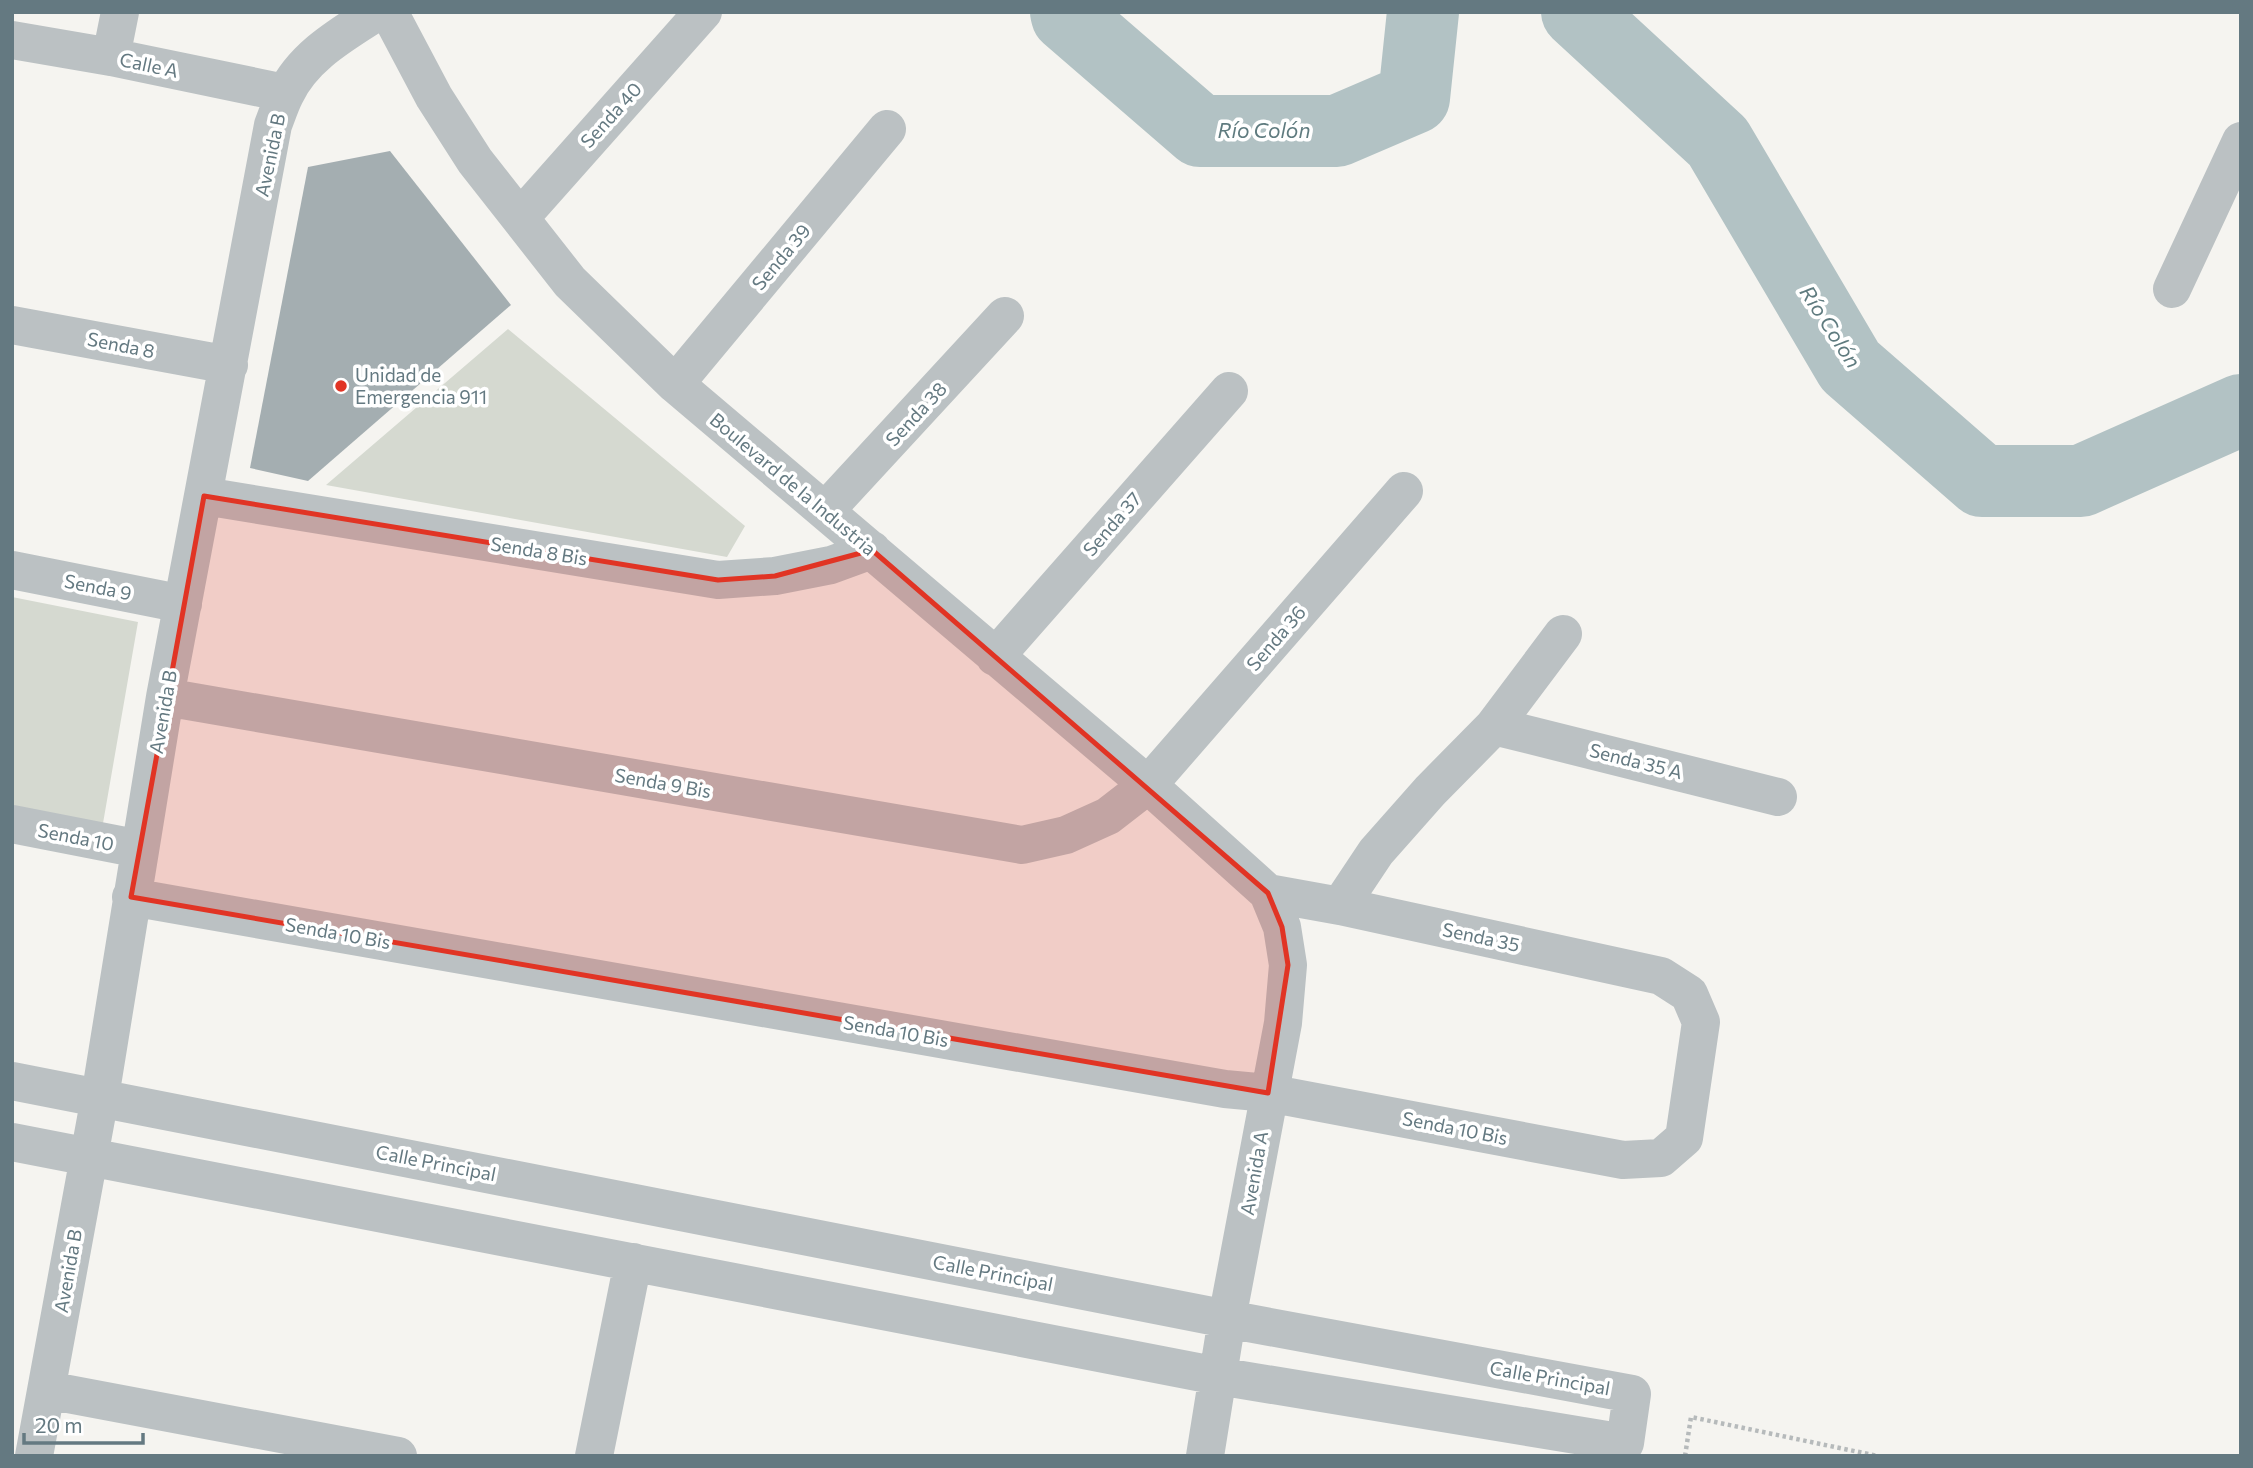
<svg xmlns="http://www.w3.org/2000/svg" width="2253" height="1468" viewBox="0 0 2253 1468" font-family="Commissioner,sans-serif">
	<style>
		.green { fill: #d5d9d0 }
		.lines { fill: none; stroke-linecap: round; stroke-linejoin: round }
		.river { stroke: #b2c2c4; stroke-width: 72 }
		.building { fill: #a4aeb1 }
		.path { stroke: #b6babb; stroke-width: 4.5; stroke-dasharray: 3.5 3.5; stroke-linecap: butt }
		.minor { stroke: #bbc1c3; stroke-width: 38 }
		.marked { fill: #e13424; fill-opacity: 0.2; stroke: #e13424; stroke-width: 5; stroke-linejoin: round }
		.poi-dot { fill: #e13424; stroke: #fff; stroke-width: 2.5 }
		.labels { text-anchor: middle; stroke-width: 7; stroke-linejoin: round; paint-order: stroke }
		.street-label { font-size: 19px; fill: #647981; stroke: #fff }
		.poi-label { font-size: 19px; fill: #647981; stroke: #fff; text-anchor: start }
		.water-label { font-size: 21px; font-style: italic; fill: #5f7b7f; stroke: #fff }
	</style>
	<rect width="100%" height="100%" fill="#f5f4f0"/>
	<path class="green" d="M508,329L745,526L727,557L326,485Z
		M12,597L138,622L102,829L12,810Z"/>
	<g class="lines">
		<path class="river" d="M1066,12L1067,16L1200,131H1337L1414,98L1423,12
			M1577,12L1718,142L1850,366L1982,481H2081L2241,410"/>
	</g>
	<path class="building" d="M390,151L511,305L308,481L250,468L308,167Z"/>
	<g class="lines">
		<path class="path" d="M1685,1456L1691,1417L1878,1456"/>
		<path class="minor" d="M389,12L434,97L475,161L570,282L675,384L1148,785L1268,893L1282,927L1288,965L1283,1023L1227,1319L1205,1456
			M12,40L111,57L285,93
			M111,57L120,12
			M520,218L703,12
			M2172,289L2241,141
			M12,325L229,365
			M675,384L887,129
			M204,496L718,580L775,576L831,565L872,550
			M825,511L1005,316
			M12,570L183,604
			M995,657L1229,391
			M165,697L1022,845L1066,835L1108,816L1148,785L1404,491
			M1494,726L1778,797
			M12,824L140,849
			M131,897L1225,1089L1268,1093L1623,1160L1661,1158L1684,1138L1701,1022L1689,994L1661,976L1340,906L1268,893
			M1340,906L1376,852L1430,791L1494,726L1563,634
			M12,1081L1227,1319L1632,1394L1625,1443L1218,1376L12,1142
			M47,1390L398,1456
			M34,1456L100,1097L165,697L273,125C277,115 280,105 285,95C303,56 343,34 377,12
			M594,1456L633,1262"/>
	</g>
	<path class="marked" d="M204,496L718,580L775,576L872,550L1268,893L1282,927L1288,965L1268,1093L131,897Z"/>
	<circle class="poi-dot" cx="341" cy="386" r="7"/>
	<g class="labels">
		<g class="street-label">
			<text transform="translate(149 65) rotate(12)" y="7">Calle A</text>
			<text transform="translate(611 115) rotate(-48)" y="7">Senda 40</text>
			<text transform="translate(270 155) rotate(-78)" y="7">Avenida B</text>
			<text transform="translate(781 257) rotate(-50)" y="7">Senda 39</text>
			<text transform="translate(121 345) rotate(11)" y="7">Senda 8</text>
			<text transform="translate(916 414) rotate(-47)" y="7">Senda 38</text>
			<text transform="translate(793 484) rotate(40)" y="7">Boulevard de la Industria</text>
			<text transform="translate(1112 524) rotate(-49)" y="7">Senda 37</text>
			<text transform="translate(539 551) rotate(9)" y="7">Senda 8 Bis</text>
			<text transform="translate(98 587) rotate(11)" y="7">Senda 9</text>
			<text transform="translate(1276 638) rotate(-49)" y="7">Senda 36</text>
			<text transform="translate(163 712) rotate(-80)" y="7">Avenida B</text>
			<text transform="translate(1636 761) rotate(14)" y="7">Senda 35 A</text>
			<text transform="translate(663 783) rotate(10)" y="7">Senda 9 Bis</text>
			<text transform="translate(76 837) rotate(11)" y="7">Senda 10</text>
			<text transform="translate(338 933) rotate(10)" y="7">Senda 10 Bis</text>
			<text transform="translate(1481 937) rotate(12)" y="7">Senda 35</text>
			<text transform="translate(896 1031) rotate(10)" y="7">Senda 10 Bis</text>
			<text transform="translate(1455 1128) rotate(11)" y="7">Senda 10 Bis</text>
			<text transform="translate(436 1163) rotate(11)" y="7">Calle Principal</text>
			<text transform="translate(1254 1173) rotate(-80)" y="7">Avenida A</text>
			<text transform="translate(68 1271) rotate(-80)" y="7">Avenida B</text>
			<text transform="translate(993 1273) rotate(11)" y="7">Calle Principal</text>
			<text transform="translate(1550 1378) rotate(10)" y="7">Calle Principal</text>
		</g>
		<g class="poi-label">
			<text x="355" y="382">Unidad de<tspan x="355" dy="22">Emergencia 911</tspan></text>
		</g>
		<g class="water-label">
			<text x="1264" y="138">Río Colón</text>
			<text transform="translate(1830 327) rotate(57)" y="7">Río Colón</text>
		</g>
	</g>
	<rect width="2253" height="1468" fill="none" stroke="#647981" stroke-width="28"/>
	<path d="M24 1433v10h119v-10" fill="none" stroke="#647981" stroke-width="3.5"/>
	<text x="35" y="1433" font-size="21" fill="#647981" stroke="#ffffff" stroke-width="5" paint-order="stroke">20 m</text>
</svg>
